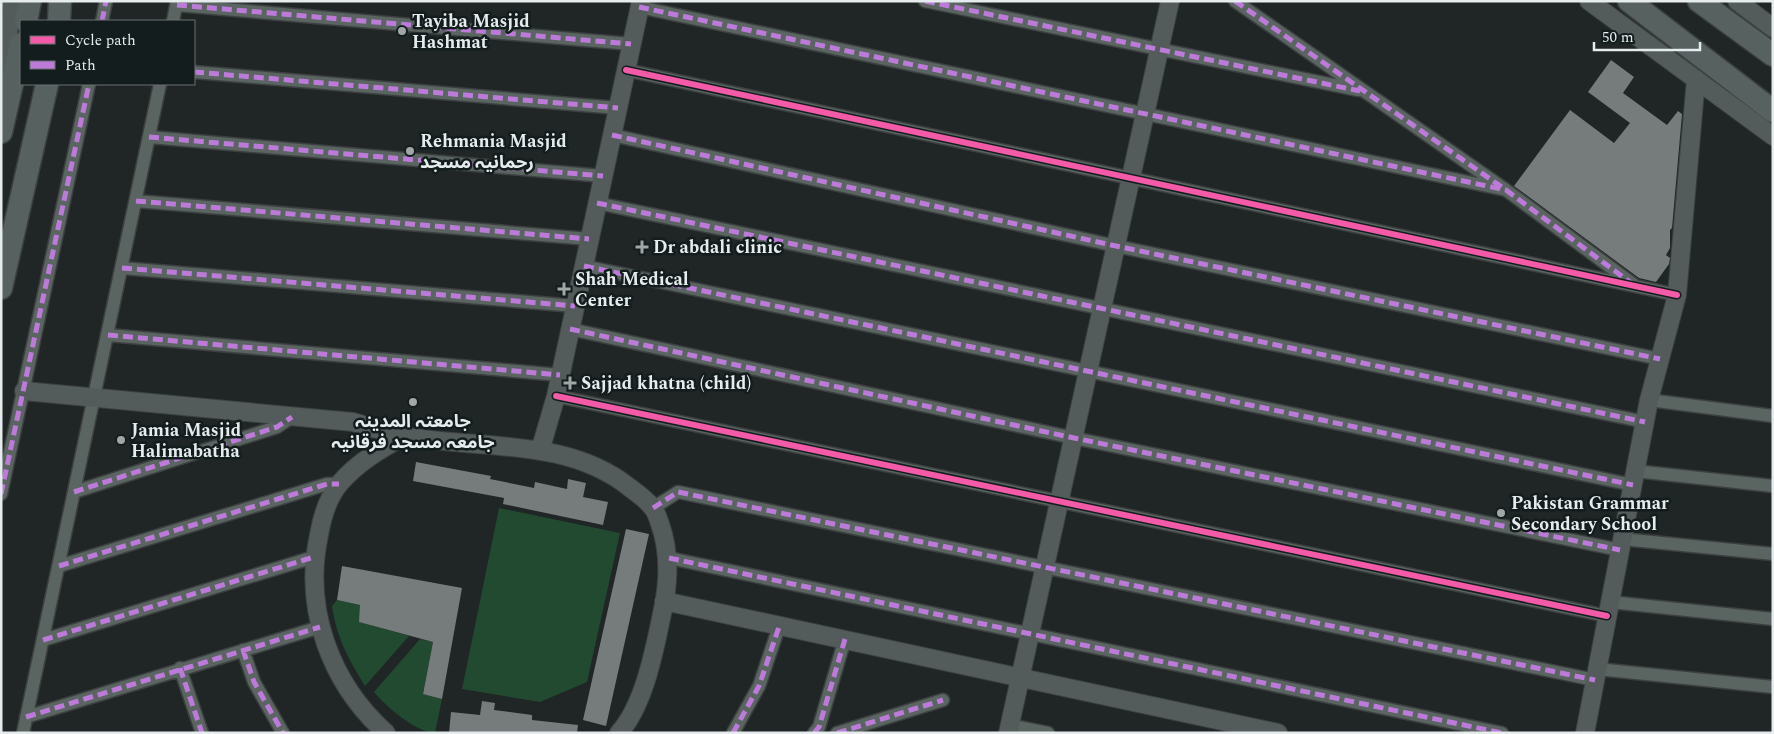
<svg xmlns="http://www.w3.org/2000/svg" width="1774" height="734" viewBox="0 0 1774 734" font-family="Spectral,'Noto Sans Arabic',serif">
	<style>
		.green { fill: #214a30 }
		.building { fill: #767b7c }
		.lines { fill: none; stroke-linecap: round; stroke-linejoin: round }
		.street-casing { stroke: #3d4040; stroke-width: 15 }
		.secondary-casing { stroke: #3d4040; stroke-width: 20 }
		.highway-casing { stroke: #3d4040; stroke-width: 25 }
		.street { stroke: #5a6461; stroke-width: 12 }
		.secondary { stroke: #535c5b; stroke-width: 18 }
		.highway { stroke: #566160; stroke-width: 22 }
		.quiet { stroke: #bd7bd9; stroke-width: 5; stroke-dasharray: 10 5; stroke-linecap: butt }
		.cycleway-casing { stroke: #141d1e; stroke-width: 9 }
		.cycleway { stroke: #f35aa7; stroke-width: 6 }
		.poi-dot { fill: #a1a6a7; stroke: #141d1e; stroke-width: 2 }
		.labels { text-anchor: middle; stroke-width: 5; stroke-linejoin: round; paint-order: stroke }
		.poi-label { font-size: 18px; font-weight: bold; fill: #e6eced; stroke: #141d1e; text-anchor: start }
	</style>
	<rect width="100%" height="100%" fill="#202525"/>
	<path class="green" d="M499,508L620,533L587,682L540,702L462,689Z
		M337,600L360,605V622L409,636L365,686C348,658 337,639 332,606Z
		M420,639L433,642L423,693L442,699L435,733C417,733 385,706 374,692Z"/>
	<path class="building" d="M1611,60L1634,77L1623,93L1667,125L1678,111L1682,114L1672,228L1670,230V248L1666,255L1670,258L1669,264L1656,282L1639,278L1514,186L1570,110L1614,143L1630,123L1588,92Z
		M416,462L491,476L490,479L534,488L535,482L567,489L568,479L586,483L583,497L608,502L603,525L503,504L504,498L413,481Z
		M626,529L649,534L606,726L583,720Z
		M342,566L462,588L442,699L423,694L433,642L359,622L360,605L337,600Z
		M482,701L495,703L494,710L532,715V720L578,725L577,733H449L451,712L480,715Z"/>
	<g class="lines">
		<defs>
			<path id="street" d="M925,1L1358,90
				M1235,1L1506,190L1633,284
				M1,3L2,1
				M177,5L631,44
				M639,7L1506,190
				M102,21L106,1
				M173,21L177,1
				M626,70L1677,295
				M194,72L618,108
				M612,135L1116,246L1660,359
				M149,137L603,176
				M136,201L589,239
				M597,203L1645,422
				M584,266L1633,485
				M122,268L575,306
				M570,329L1074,438L1620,550
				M108,335L560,375
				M556,396L1607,616
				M1649,400L1773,416
				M1635,471L1773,486
				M74,492L277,427L292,417
				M1,494L89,84
				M653,508L678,492L1595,680
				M1622,539L1773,554
				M669,558L1502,733
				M59,566L327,484H339
				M1610,602L1773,619
				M43,640L314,557
				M243,650L254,682L283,733
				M180,668L202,733
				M1597,669L1773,687
				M26,717L320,627
				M1009,725L1048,733
				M23,733L160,84
				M733,733L759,686L780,624
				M814,733L819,727L845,639
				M837,733L943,700"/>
			<path id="secondary" d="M1589,1L1773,136
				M1737,1L1773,28
				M1,78L13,1
				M24,391L353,422C370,427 387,433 404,436C479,450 566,437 629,487C637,493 646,499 652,507C656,511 658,518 660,524C670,552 669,580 663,609C655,647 645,704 619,733
				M540,451L556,396L641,1
				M664,601L1278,733
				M386,733C330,683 303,608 319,535C322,517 328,497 340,483C358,462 381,449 404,436
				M1008,733L1170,1
				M1585,733L1649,400L1677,295L1696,79"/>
			<path id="highway" d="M1629,1L1773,111
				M1699,1L1773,55
				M26,21L30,1
				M59,21L60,1
				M1,132L21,44
				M1,288L47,84"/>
		</defs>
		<use href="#street" class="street-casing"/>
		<use href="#secondary" class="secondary-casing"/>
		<use href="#highway" class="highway-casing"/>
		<use href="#street" class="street"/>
		<use href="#secondary" class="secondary"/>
		<use href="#highway" class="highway"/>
		<path class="quiet" d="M925,1L1360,91
			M1235,1L1506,190L1631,283
			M177,5L631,44
			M639,7L1506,190
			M102,21L106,1
			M194,72L618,108
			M612,135L1116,246L1660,359
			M149,137L603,176
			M136,201L589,239
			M597,203L1645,422
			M584,266L1633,485
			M122,268L575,306
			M570,329L1074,438L1620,550
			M108,335L560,375
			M74,492L277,427L292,417
			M1,494L89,84
			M653,508L678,492L1595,680
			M669,558L1502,733
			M59,566L327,484H339
			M43,640L314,557
			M243,650L254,682L283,733
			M180,668L202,733
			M26,717L320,627
			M733,733L759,686L780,624
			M814,733L819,727L845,639
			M837,733L943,700"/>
		<defs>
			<path id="cycleway" d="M626,70L1677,295
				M556,396L1607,616"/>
		</defs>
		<use href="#cycleway" class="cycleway-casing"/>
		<use href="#cycleway" class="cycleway"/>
	</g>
	<g class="poi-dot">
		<circle cx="402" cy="31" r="5"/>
		<circle cx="410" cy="151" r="5"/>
		<path d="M639.5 239.5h5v5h5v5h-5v5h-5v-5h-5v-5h5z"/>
		<path d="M561.5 281.5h5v5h5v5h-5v5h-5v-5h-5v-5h5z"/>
		<path d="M567.5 375.5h5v5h5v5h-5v5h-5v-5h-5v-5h5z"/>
		<circle cx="413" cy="402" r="5"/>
		<circle cx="121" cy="440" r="5"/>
		<circle cx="1501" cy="513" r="5"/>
	</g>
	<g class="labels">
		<g class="poi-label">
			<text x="412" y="27">Tayiba Masjid<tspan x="412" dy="21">Hashmat</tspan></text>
			<text x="420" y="147">Rehmania Masjid<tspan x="420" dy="21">رحمانیہ مسجد</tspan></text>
			<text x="653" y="253">Dr abdali clinic</text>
			<text x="575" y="285">Shah Medical<tspan x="575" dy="21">Center</tspan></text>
			<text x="581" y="389">Sajjad khatna (child)</text>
			<text x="413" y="427" text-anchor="middle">جامعتہ المدینہ<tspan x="413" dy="21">جامعہ مسجد فرقانیہ</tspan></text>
			<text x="131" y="436">Jamia Masjid<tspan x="131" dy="21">Halimabatha</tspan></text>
			<text x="1511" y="509">Pakistan Grammar<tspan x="1511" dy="21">Secondary School</tspan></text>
		</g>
	</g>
	<rect width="1774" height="734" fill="none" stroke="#e6eced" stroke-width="5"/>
	<rect x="20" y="20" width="175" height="65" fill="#141d1e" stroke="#687071"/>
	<rect x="30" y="36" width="25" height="8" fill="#f35aa7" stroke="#687071"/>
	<text x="65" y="45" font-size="15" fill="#e6eced">Cycle path</text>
	<rect x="30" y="61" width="25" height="8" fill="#bd7bd9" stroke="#687071"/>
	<text x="65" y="70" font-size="15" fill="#e6eced">Path</text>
	<path d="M1594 42v8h106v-8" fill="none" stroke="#e6eced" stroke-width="2.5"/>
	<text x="1602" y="42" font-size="15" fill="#e6eced" stroke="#141d1e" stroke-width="4" paint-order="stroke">50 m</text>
</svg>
